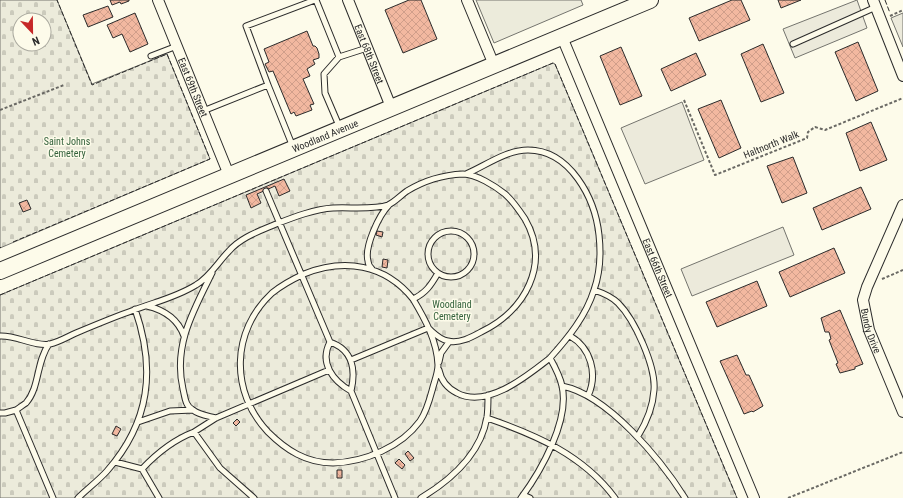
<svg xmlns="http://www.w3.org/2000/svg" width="903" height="498" viewBox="0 0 903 498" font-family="'Roboto Condensed',sans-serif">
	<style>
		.grass { fill: #ecebdb; stroke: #74746e }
		.cemetery { fill: url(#cemetery-stones); stroke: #74746e; fill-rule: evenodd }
		.parking { fill: #eceadb; stroke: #74746e }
		.building { fill: url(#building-cross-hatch); stroke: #2b2b2b }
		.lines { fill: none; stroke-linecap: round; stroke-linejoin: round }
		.lane-casing { stroke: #2b2b2b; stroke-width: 7 }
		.street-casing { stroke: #2b2b2b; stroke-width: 12 }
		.primary-casing { stroke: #2b2b2b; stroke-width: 18 }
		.path { stroke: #6a6964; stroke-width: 2; stroke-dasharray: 3 2; stroke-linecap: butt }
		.lane { stroke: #fdfbea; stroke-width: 5 }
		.street { stroke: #fdfbea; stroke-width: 10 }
		.primary { stroke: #fdfbea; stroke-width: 16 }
		.fence { stroke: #2b2b2b; stroke-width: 1; stroke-dasharray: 5 2; stroke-linecap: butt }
		.labels { text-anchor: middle; stroke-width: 3; stroke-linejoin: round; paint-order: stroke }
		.street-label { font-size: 10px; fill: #2b2b2b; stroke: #fdfbea }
		.park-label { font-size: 10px; fill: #34623c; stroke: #fdfbea }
	</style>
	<defs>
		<pattern id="cemetery-stones" width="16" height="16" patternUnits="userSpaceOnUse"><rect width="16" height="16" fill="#ecebdb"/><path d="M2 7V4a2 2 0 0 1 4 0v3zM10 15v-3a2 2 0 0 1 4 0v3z" fill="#cbcabc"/></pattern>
		<pattern id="building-cross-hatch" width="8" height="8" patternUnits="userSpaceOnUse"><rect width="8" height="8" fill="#f2b8a0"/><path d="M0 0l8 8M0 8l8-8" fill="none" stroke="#d09e8a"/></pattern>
	</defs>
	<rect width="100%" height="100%" fill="#fdfbea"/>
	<path class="grass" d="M476,0H581L583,5L494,43Z"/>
	<path class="cemetery" d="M0,0H57L92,84L167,54L210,159L0,248ZM20,20H44V44H20Z
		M553,63L555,64L737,498H0V295Z"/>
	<path class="parking" d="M857,0L867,28L795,58L783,29Z
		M903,13V47L891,18Z
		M682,102L704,160L645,184L621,128Z
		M783,227L794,255L692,296L681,269Z"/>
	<path class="building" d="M110,0H129V1L121,4L120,2L112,5Z
		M409,0H421L437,39L403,53L385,10Z
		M732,0H741L750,20L699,41L689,18Z
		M778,0H801L781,8Z
		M108,6L113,17L88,27L83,15Z
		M135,13L148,44L130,52L122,34L113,38L107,25Z
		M307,31L313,46H315L317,48L319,54V58L313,60L315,64L307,69L310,76L303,79L314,104L310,105L312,110L296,116L294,112L291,114L273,71L269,72L265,64L269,62L264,49Z
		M858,42L878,91L856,101L835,52Z
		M763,44L784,93L761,102L741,54Z
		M621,47L642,96L620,105L600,56Z
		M696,53L706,75L671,91L661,69Z
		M721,100L741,148L719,158L698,109Z
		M871,122L887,160L860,171L846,133Z
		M793,157L807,193L782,203L767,166Z
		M284,179L290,191L279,196L275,186L257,194L261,203L251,208L246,195Z
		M861,187L871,209L822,230L813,208Z
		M27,200L31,209L23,212L19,203Z
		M377,231L383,232L382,237L376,235Z
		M834,248L845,273L790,297L779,272Z
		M383,259L388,260L387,268L382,267Z
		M757,281L767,306L717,327L706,302Z
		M840,310L863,364L855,367V369L840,373L836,364L838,363L829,340L831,339L829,332H825L821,318Z
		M737,355L746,375H749L763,406L753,412L752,411L744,414L720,361Z
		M237,419L240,422L236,426L233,423Z
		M116,426L121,429L117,436L112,434Z
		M408,451L414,458L410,461L405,454Z
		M399,459L405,465L402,469L395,463Z
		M337,470H342V478H337Z"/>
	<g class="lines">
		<defs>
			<path id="lane" d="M316,0L339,57L367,48
				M793,44L876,7
				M151,56L177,46
				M339,57L324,74L325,93L340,128
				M268,85L293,147
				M203,111L268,85L246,26L315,0
				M466,174C485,166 506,150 528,150C570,150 595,198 599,235C601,253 600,273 594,290C586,316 568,338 550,358
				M266,191L330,342C353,350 356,370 351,391L395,498
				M428 254a23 23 0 1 1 46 0a23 23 0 1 1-46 0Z
				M372,269C370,267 368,264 368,261C364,247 379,215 389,205
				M212,273C193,311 173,346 183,389C185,397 185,406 193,410C199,415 209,416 216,418
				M594,290C603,293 611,296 618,303C635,320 656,367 654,390C653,406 646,423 638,436
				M413,299C385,264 344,258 304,274C293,279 282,285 272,293C231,331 230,392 268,432C286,450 306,463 333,463C365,462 401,447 420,421C427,411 430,398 433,387C435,380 438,372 438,365C437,341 425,319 413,299C426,293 431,285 438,273
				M147,306C164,310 178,319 184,336
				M0,336C16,335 35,347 50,344C59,342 67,337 76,333C95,325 114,317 134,310C155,302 177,297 196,285C210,277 218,262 229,251C241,237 260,231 276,224C294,217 315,209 333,208C349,207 374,210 388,205C395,202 401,195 407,191C425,180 442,175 463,174C476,174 495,186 505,194C513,201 519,210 525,219C551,264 525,311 481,332C472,337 459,344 448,341C440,340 434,333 428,328L351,360
				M570,336C591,348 598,374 588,396
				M330,342C319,363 333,381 351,391
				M439,362L441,353L449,342
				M439,370C441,380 447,388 457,393C487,409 527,376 550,358C555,367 560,376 562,386C570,420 541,471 521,498
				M562,386C608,395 661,460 685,498
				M16,410C19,408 23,405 26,403C40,387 36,362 49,344
				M0,413H5L16,410L53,498
				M487,418C536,435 583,455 615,498
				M138,422L170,411L193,410
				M115,462L142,469
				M523,495L530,498
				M78,498C87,489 98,481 107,471C150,422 156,369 135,309
				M159,498L142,469C157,453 173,440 194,432
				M254,498L220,468L194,432L216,418L329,370
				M421,498C451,480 481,453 487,417C488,410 488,402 488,395"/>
			<g id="street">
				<path id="s1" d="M158,0L229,175"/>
				<path id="s2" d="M348,0L391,107"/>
				<path d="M467,0L494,65"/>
				<path d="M873,0L903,76"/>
				<path id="s3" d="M562,37L754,498"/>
				<path id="s4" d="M903,205L867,287L863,300L869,330L903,412"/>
			</g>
			<g id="primary">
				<path id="s5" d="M0,271L650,0"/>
			</g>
		</defs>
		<use href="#lane" class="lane-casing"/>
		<use href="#street" class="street-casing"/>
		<use href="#primary" class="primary-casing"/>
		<path class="path" d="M890,16L903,10
			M684,100L715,175L807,138L808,132L815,127L825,130L903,98
			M0,110L64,85
			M882,279L903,270
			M788,498L903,452"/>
		<use href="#lane" class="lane"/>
		<use href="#street" class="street"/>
		<use href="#primary" class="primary"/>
		<path class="fence" d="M885,0L890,13
			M13,242L210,159L167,54L92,85L57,0
			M0,248L1,247
			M0,295L553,63L555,64L737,498"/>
	</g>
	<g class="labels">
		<g class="street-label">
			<text dy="4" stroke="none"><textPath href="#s2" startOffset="58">East 68th Street</textPath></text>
			<text dy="4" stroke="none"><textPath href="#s1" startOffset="94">East 69th Street</textPath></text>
			<text dy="4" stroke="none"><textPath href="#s5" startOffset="352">Woodland Avenue</textPath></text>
			<text transform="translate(771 144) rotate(-22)" y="4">Haltnorth Walk</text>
			<text dy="4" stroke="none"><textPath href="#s3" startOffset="250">East 66th Street</textPath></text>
			<text dy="4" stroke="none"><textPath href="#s4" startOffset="135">Bundy Drive</textPath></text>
		</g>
		<g class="park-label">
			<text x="67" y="145">Saint Johns<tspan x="67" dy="12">Cemetery</tspan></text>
			<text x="452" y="308">Woodland<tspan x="452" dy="12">Cemetery</tspan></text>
		</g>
	</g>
	<g transform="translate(32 32) rotate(158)"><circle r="19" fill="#fdfbea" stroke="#a9a89e"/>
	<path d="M0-3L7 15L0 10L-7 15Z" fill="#c62828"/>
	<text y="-6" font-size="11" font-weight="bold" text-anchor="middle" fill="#2b2b2b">N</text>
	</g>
</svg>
